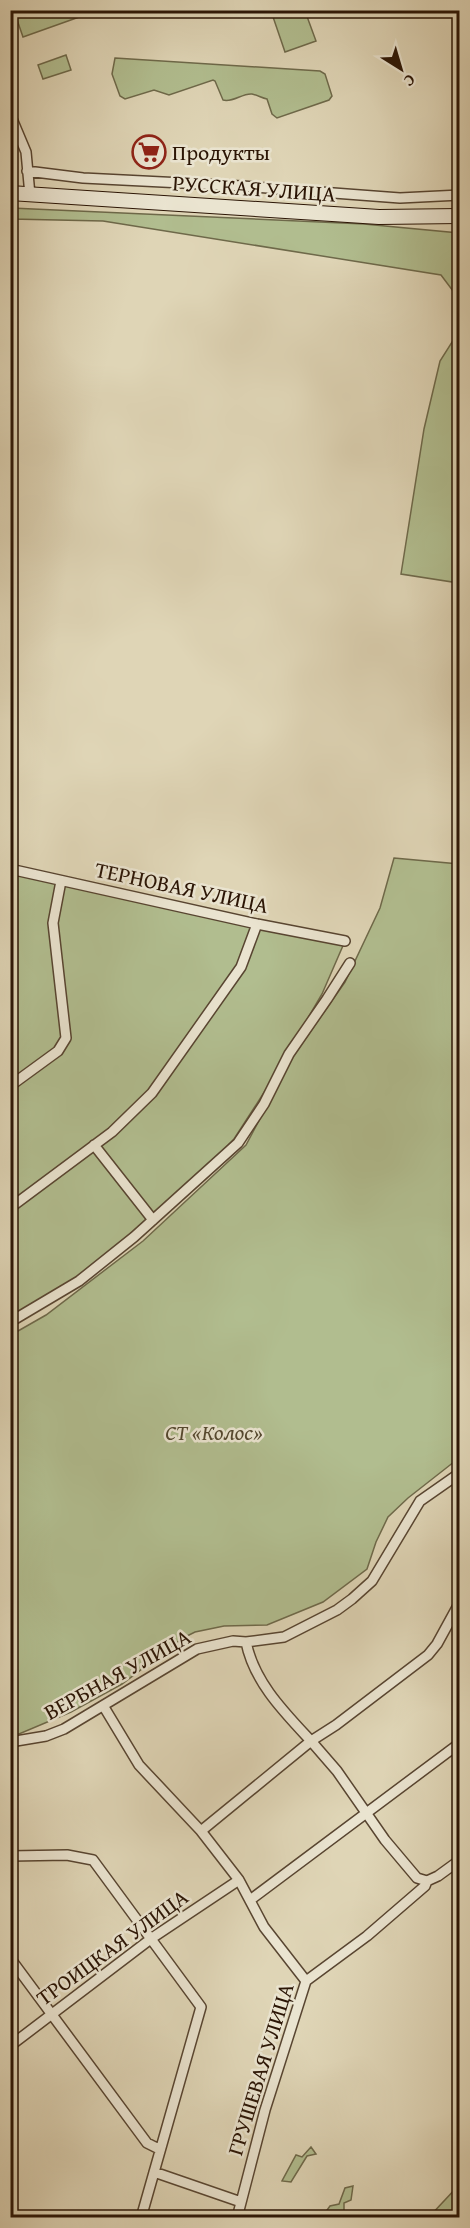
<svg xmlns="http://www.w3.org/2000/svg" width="470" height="2228" viewBox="0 0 470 2228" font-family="'Gentium Book Plus',serif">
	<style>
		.green { fill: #b1bd8f; stroke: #6e694a; stroke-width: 1.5 }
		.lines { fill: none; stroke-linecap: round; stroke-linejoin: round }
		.street-casing { stroke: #584531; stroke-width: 12 }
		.secondary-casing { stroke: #2b1505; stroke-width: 16 }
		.street { stroke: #eae4d0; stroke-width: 9 }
		.secondary { stroke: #eae4d0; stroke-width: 14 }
		.labels { text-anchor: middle; stroke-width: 5; stroke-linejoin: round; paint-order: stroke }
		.poi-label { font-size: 22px; fill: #2b1505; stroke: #eae4d0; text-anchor: start }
		.street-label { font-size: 22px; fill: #2b1505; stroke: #eae4d0 }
		.park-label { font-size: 22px; font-style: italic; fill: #53472e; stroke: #eae4d0 }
	</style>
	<rect width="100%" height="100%" fill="#dfd5b6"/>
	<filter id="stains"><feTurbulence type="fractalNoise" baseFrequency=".00333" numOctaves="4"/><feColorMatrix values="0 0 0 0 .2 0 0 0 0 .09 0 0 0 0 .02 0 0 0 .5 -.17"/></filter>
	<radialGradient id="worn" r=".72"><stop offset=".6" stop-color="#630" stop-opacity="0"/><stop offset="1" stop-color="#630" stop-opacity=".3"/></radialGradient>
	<path class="green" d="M14,11H80L82,16L23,37Z
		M271,11H305L316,41L285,52Z
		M66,55L71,70L43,79L38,65Z
		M115,58L320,71L325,74L332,96L329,100L277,118L272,114L267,99C262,98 257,95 252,94C242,93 233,103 223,100L215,81L213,80L169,95L154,90L125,99L120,96L112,74Z
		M11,208L364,224L459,233V299L441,275L103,221L11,219Z
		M459,331V583L401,574L424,429L440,361Z
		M394,858L459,864V1458L408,1498L388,1517L376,1542L367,1569L323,1602L267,1625L224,1626L195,1632L183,1638L122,1684L71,1712L19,1734L11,1733V1335L46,1315L143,1241L246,1145L294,1055L345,982L380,908Z
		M11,869L345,941L322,994L265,1091L234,1139L196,1179L153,1217L53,1296L11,1318Z
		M311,2147L316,2154L307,2156L291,2182L282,2181L296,2155L302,2157Z
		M459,2185V2217H429Z
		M353,2186L351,2200L344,2203V2217H322L330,2206L339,2204L345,2188Z"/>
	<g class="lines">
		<defs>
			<path id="street" d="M10,114L26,152L30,195
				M27,171L83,178L242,186L400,198L460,195
				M10,869L257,924L345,941
				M10,1086L58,1051L66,1038L53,923L61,881
				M94,1145L153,1220
				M10,1208L112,1132L152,1093L241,967L257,924
				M10,1322L79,1281L134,1237L238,1143L264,1104L289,1054L327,999L350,963
				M104,1707L139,1765L201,1831L239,1880L264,1927L306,1981
				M10,1742L46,1736L64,1729L197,1649L233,1641L246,1642L284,1637L337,1610L352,1599L372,1581L420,1501L460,1473
				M201,1831L311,1741C284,1712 254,1682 246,1642
				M10,1856L67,1855L93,1860L201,2007L141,2218
				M427,1881L417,1878L385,1840L337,1771L311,1741L336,1725L428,1655L437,1644L460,1602
				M250,1900L460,1743
				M10,1958L147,2143L159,2149
				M10,2046L152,1938L239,1880
				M154,2172L241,2202
				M237,2218L265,2110L306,1981L367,1936L425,1886L427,1881L438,1876L460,1860"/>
			<path id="secondary" d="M10,193L379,217L460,216"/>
		</defs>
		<use href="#street" class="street-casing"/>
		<use href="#secondary" class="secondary-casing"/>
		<use href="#street" class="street"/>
		<use href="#secondary" class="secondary"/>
	</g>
	<defs>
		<symbol id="supermarket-ring" viewBox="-11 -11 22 22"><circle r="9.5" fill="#eae4d0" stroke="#8f2418" stroke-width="1.5"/><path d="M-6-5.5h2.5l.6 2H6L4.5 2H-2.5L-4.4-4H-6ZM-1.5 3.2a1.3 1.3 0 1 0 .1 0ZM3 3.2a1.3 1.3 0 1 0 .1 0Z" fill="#8f2418"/></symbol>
	</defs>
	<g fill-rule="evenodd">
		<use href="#supermarket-ring" x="130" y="133" width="38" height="38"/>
	</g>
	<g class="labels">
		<g class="poi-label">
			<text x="172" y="160">Продукты</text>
		</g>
		<g class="street-label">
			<text transform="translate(254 188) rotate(4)" y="8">РУССКАЯ УЛИЦА</text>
			<text transform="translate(182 887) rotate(12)" y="8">ТЕРНОВАЯ УЛИЦА</text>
			<text transform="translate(117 1674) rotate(-29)" y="8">ВЕРБНАЯ УЛИЦА</text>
			<text transform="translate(112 1947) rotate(-36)" y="8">ТРОИЦКАЯ УЛИЦА</text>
			<text transform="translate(260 2069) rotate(-73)" y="8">ГРУШЕВАЯ УЛИЦА</text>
		</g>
		<g class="park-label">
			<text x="214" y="1440">СТ «Колос»</text>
		</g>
	</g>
	<rect width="470" height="2228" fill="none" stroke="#dfd5b6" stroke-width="36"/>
	<rect x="12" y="12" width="446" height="2204" fill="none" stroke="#2b1505" stroke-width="3"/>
	<rect x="18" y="18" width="434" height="2192" fill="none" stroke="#2b1505" stroke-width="1.5"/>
	<g transform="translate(401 69) rotate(143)" stroke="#eae4d0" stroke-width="4.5" paint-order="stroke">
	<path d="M0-4.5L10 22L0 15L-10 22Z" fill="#2b1505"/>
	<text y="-9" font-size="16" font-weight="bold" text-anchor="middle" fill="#2b1505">С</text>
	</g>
	<rect width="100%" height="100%" filter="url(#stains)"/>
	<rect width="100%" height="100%" fill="url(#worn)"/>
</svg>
